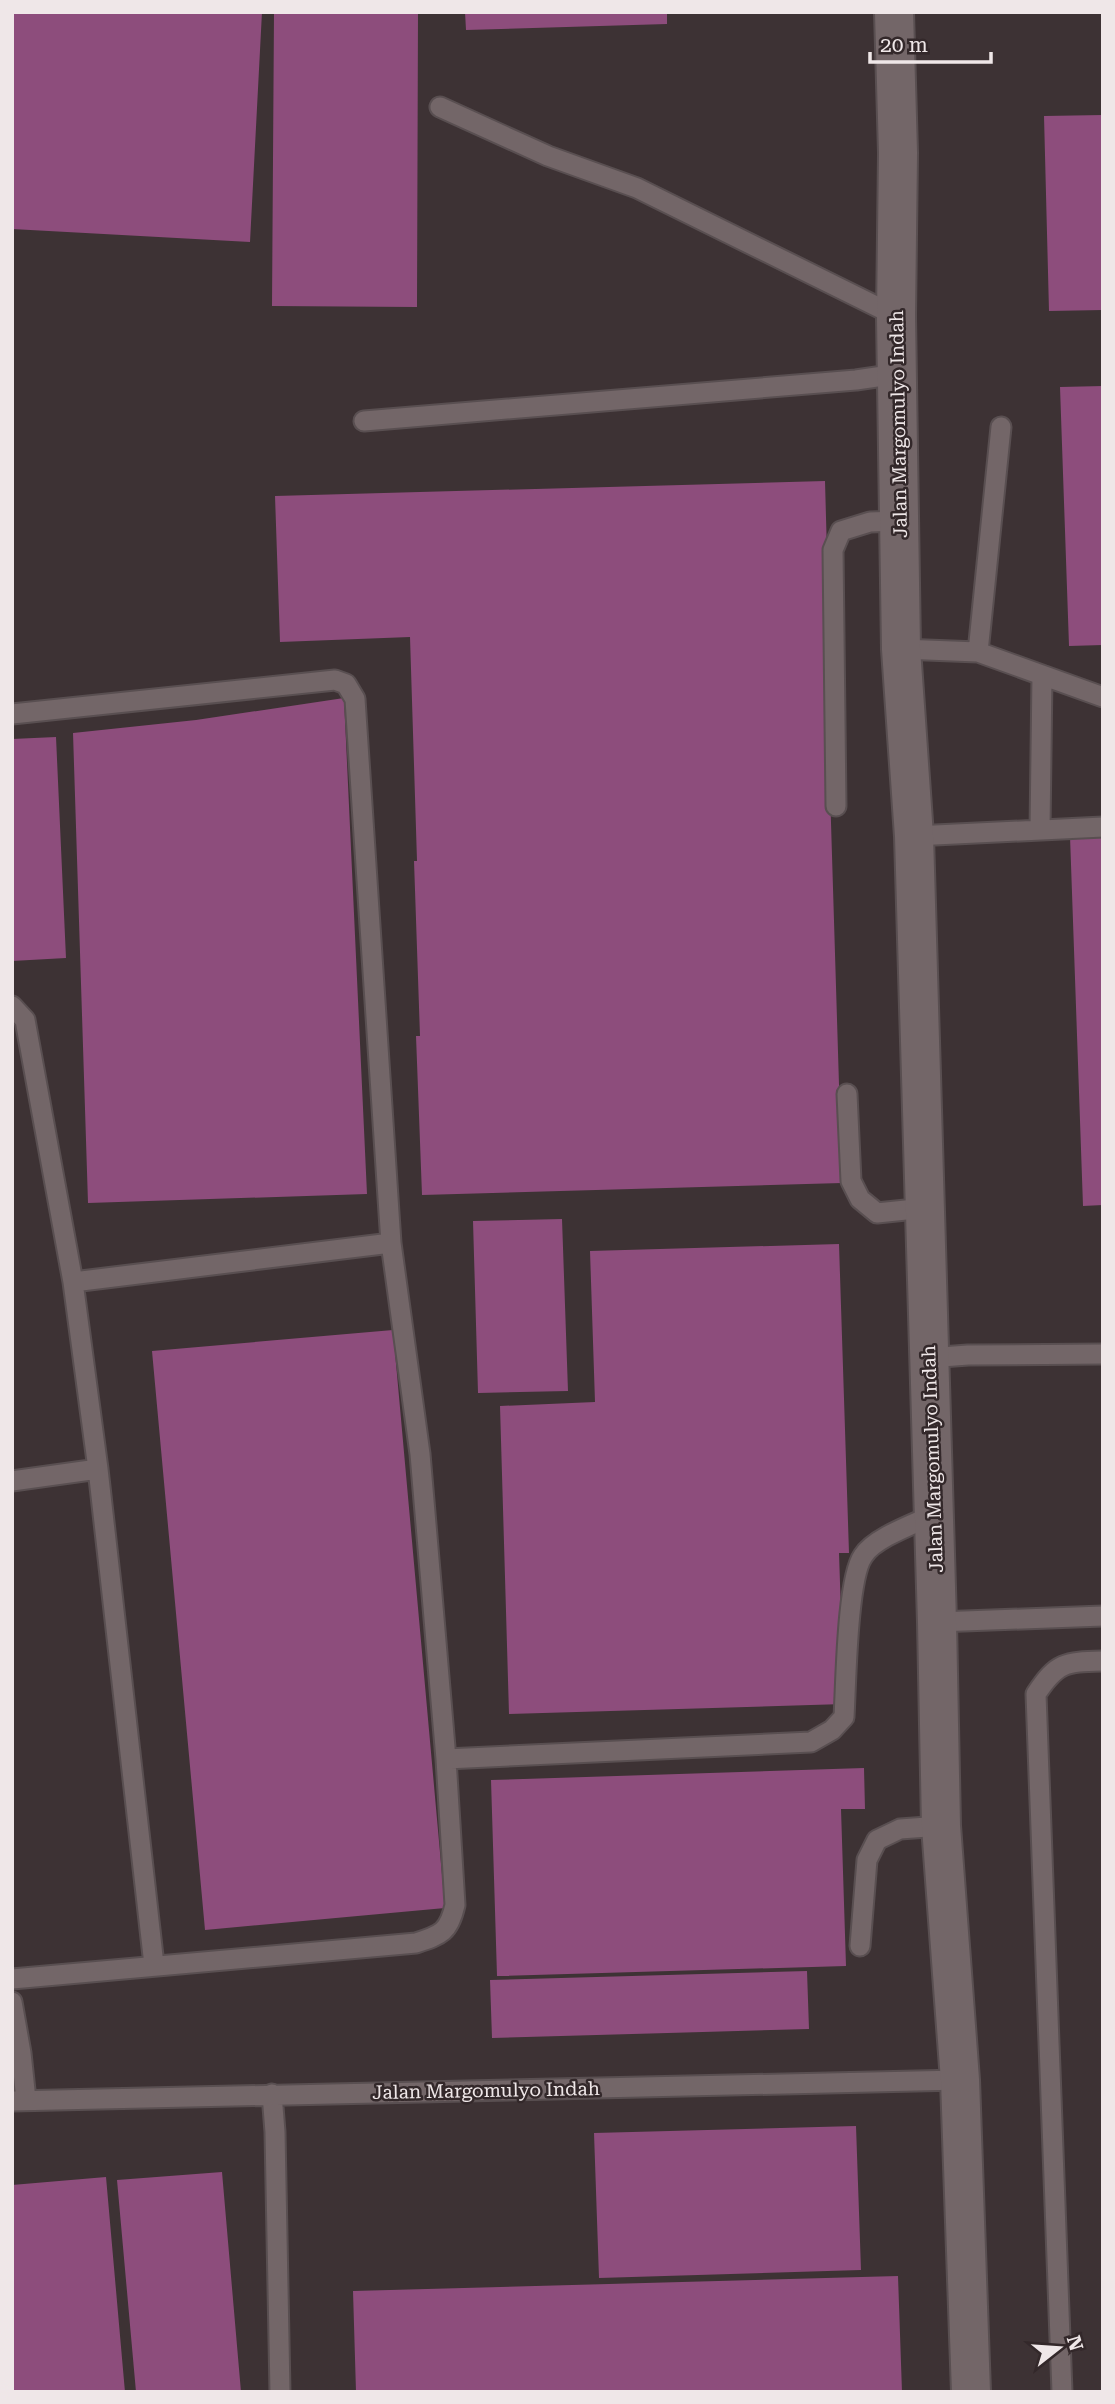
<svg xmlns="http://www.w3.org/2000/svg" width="1115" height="2404" viewBox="0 0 1115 2404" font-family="'Roboto Serif',serif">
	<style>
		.building { fill: #8d4d7c }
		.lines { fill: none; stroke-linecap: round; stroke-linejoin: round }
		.service-casing { stroke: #594f51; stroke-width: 23 }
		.minor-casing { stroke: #594f51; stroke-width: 42 }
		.service { stroke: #736668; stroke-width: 19 }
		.minor { stroke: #736668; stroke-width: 38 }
		.labels { text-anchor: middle; stroke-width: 5; stroke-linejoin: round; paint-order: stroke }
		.street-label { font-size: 19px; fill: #efe7e8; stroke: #33282a }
	</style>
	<rect width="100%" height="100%" fill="#3d3234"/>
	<path class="building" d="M12,12H262L250,242L12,229Z
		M274,12H418L417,307L272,306Z
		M465,12H667V24L466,30Z
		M1103,115V310L1049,311L1044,116Z
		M1103,386V645L1069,646L1060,387Z
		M825,481L829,626H825L842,1183L422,1195L416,1036H420L414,861H417L410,637L280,642L275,496Z
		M344,698L367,1194L88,1203L73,733L196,720Z
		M56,737L66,958L12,961V739Z
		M1103,835V1205L1083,1206L1070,836Z
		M562,1219L568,1391L478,1393L473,1221Z
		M839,1244L849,1553H839L844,1704L509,1714L500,1406L595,1402L590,1251Z
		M393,1330L445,1908L205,1930L152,1351Z
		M864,1768L865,1809H841L846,1966L497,1976L491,1780Z
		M807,1971L809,2029L492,2038L490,1980Z
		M856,2126L861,2270L599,2278L594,2133Z
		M222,2172L241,2392H136L117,2180Z
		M106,2177L125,2392H12V2185Z
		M898,2276L902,2392H356L353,2291Z"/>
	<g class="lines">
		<defs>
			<path id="service" d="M440,107L548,156L637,188L896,316
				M364,421L856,380L897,374
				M901,649L978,652L1103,697
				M978,652L1001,427
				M12,714L335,680L346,684L355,699L391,1243L420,1454L446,1759L455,1905C449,1932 441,1935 416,1943L12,1979
				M836,806L833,550L841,531L870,522L899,521
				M1040,830L1042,675
				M914,836L1103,827
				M12,1006L25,1020L73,1282
				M847,1094L851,1181L860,1199L877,1213L925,1208
				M928,1358L968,1355L1103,1354
				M98,1469L73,1282L391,1243
				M12,1481L98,1469L154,1965
				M937,1622L1103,1616
				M446,1759L811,1742L832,1730L844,1717C846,1684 847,1579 863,1556C874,1538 914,1524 933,1515
				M860,1946L867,1860L877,1840L900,1829L941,1826
				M12,2002L21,2053L26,2100
				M272,2094L275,2132L280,2392
				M12,2101L960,2080
				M1062,2392L1036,1694C1057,1662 1065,1662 1103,1661"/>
			<path id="minor" d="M894,12L898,153L896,316L901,649L914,836L937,1622L941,1826L960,2080L971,2392"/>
		</defs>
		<use href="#service" class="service-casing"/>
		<use href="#minor" class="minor-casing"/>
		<use href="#service" class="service"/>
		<use href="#minor" class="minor"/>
	</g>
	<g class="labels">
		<g class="street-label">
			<text transform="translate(898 424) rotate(-91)" y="7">Jalan Margomulyo Indah</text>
			<text transform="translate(932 1459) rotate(-92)" y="7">Jalan Margomulyo Indah</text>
			<text transform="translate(486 2090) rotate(-1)" y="7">Jalan Margomulyo Indah</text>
		</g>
	</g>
	<rect width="1115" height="2404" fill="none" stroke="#efe7e8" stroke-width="28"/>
	<g transform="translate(1059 2348) rotate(73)" stroke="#33282a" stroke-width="5" paint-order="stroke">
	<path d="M0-5L12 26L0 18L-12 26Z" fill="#efe7e8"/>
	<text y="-10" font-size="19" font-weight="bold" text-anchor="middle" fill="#efe7e8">N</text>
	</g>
	<path d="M870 52v10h121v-10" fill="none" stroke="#efe7e8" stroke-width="3.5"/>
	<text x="880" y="52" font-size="21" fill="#efe7e8" stroke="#33282a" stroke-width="5" paint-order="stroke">20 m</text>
</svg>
